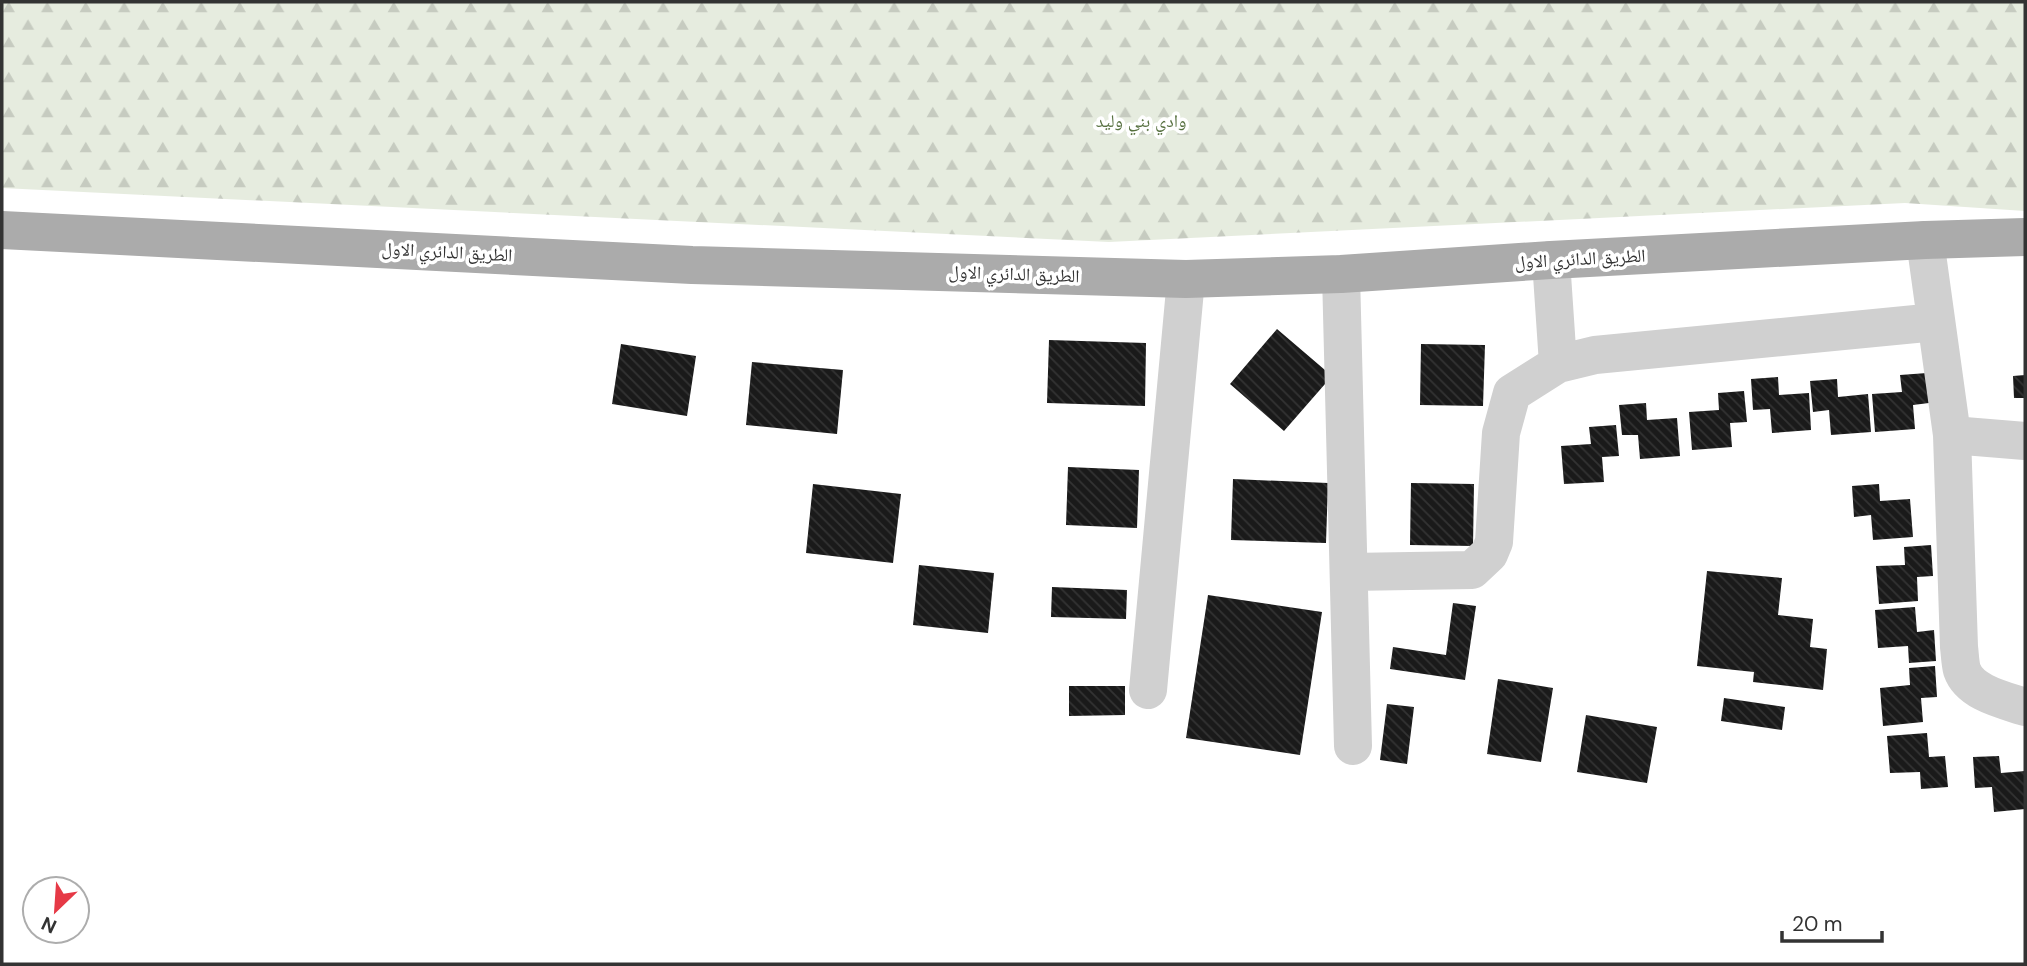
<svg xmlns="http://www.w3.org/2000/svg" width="2027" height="966" viewBox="0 0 2027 966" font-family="'DM Sans','Noto Naskh Arabic',sans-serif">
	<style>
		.forest { fill: url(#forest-firs) }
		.building { fill: url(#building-back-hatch) }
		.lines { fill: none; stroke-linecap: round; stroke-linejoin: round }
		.street { stroke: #d0d0d0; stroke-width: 38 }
		.primary { stroke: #ababab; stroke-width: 38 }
		.labels { text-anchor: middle; stroke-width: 7; stroke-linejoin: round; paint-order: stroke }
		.park-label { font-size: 18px; fill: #56703f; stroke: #fff }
		.street-label { font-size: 18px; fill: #333; stroke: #fff }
	</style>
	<defs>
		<pattern id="forest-firs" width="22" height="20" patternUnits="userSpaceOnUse" patternTransform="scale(1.75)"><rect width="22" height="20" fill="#e6ecdf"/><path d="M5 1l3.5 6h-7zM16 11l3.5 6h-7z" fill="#c6cbc0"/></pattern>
		<pattern id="building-back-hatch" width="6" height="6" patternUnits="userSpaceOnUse" patternTransform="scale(1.75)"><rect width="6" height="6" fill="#1a1a1a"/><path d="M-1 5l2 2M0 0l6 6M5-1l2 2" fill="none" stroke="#333"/></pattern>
	</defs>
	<rect width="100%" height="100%" fill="#fff"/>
	<path class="forest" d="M2,2H2025V211L1905,203L1109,242L2,188Z"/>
	<path class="building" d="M1277,329L1332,376L1284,431L1230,384Z
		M1049,340L1146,343L1145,406L1047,403Z
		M621,344L696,356L687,416L612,404Z
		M1421,344L1485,345L1483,406L1420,405Z
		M752,362L843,370L837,434L746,425Z
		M1927,373L1929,403L1913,405L1915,429L1875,432L1872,394L1902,392L1900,375Z
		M2025,375V398H2014L2013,376Z
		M1778,377L1779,395L1809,393L1811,430L1772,433L1770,409L1753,410L1751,379Z
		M1837,379L1838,397L1868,394L1871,432L1831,435L1829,410L1813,412L1810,381Z
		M1744,391L1747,422L1730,423L1732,447L1692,450L1689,412L1719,410L1718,393Z
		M1646,403L1647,420L1677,418L1680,456L1640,459L1638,435H1622L1619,405Z
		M1616,425L1619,456L1602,457L1604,482L1564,484L1561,446L1591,444L1589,427Z
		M1068,467L1139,470L1137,528L1066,525Z
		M1233,479L1328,483L1326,543L1231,540Z
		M1411,483L1474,484L1473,546L1410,545Z
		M813,484L901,494L893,563L806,553Z
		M1879,484L1880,501L1910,499L1913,537L1873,540L1871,515L1854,517L1852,486Z
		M1931,545L1933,576L1917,577L1918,601L1879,604L1876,566L1905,565L1904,547Z
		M919,565L994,573L988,633L913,625Z
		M1707,571L1782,578L1778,615L1813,619L1810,647L1827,649L1823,690L1753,682L1754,672L1697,666Z
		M1052,587L1127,590L1126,619L1051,617Z
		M1208,595L1322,612L1300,755L1186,738Z
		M1453,603L1476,606L1465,680L1390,669L1393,647L1446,655Z
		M1915,607L1917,632L1934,630L1936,661L1909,663L1908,646L1878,648L1875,610Z
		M1935,666L1937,697L1921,698L1923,722L1883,726L1880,688L1910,685L1909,668Z
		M1498,679L1553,688L1541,762L1487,754Z
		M1069,686H1125V715L1069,716Z
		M1724,698L1785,707L1782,730L1721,721Z
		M1387,704L1414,707L1407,764L1380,760Z
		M1586,715L1657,727L1647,783L1577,772Z
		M1927,733L1929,757L1945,756L1948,787L1921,789L1920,772L1890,773L1887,736Z
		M1999,756L2001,773L2025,771V809L1994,812L1992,787L1975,788L1973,757Z"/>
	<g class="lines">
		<path class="street" d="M1925,240L1952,435L1959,647C1960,654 1960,663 1962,670C1970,693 2004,700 2025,707
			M1551,260L1558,364
			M1341,274L1353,746
			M1952,435L2025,441
			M1349,572L1472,570L1489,554L1494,542L1501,433L1512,393L1558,364L1595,355L1936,322
			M1148,690L1186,279"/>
		<path class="primary" d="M2,230L692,265L1186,279L1341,274L1551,260L1925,240L2025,237"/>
	</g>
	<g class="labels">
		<g class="park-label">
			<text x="1141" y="127">وادي بني وليد</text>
		</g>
		<g class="street-label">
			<text transform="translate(447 252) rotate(3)" y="6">الطريق الدائري الاول</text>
			<text transform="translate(1580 259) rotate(-3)" y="6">الطريق الدائري الاول</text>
			<text transform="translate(1014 274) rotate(2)" y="6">الطريق الدائري الاول</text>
		</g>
	</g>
	<rect width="2027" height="966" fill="none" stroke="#333333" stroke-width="7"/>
	<g transform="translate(56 910) rotate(205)"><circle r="33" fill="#ffffff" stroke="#adadad" stroke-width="2"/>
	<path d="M0-5L12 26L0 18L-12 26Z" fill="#e63946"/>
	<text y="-10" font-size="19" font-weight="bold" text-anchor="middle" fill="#333333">N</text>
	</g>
	<path d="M1782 931v10h100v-10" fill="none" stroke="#333333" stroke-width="3.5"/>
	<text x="1792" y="931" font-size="21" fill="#333333" stroke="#ffffff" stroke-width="5" paint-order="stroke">20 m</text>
</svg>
